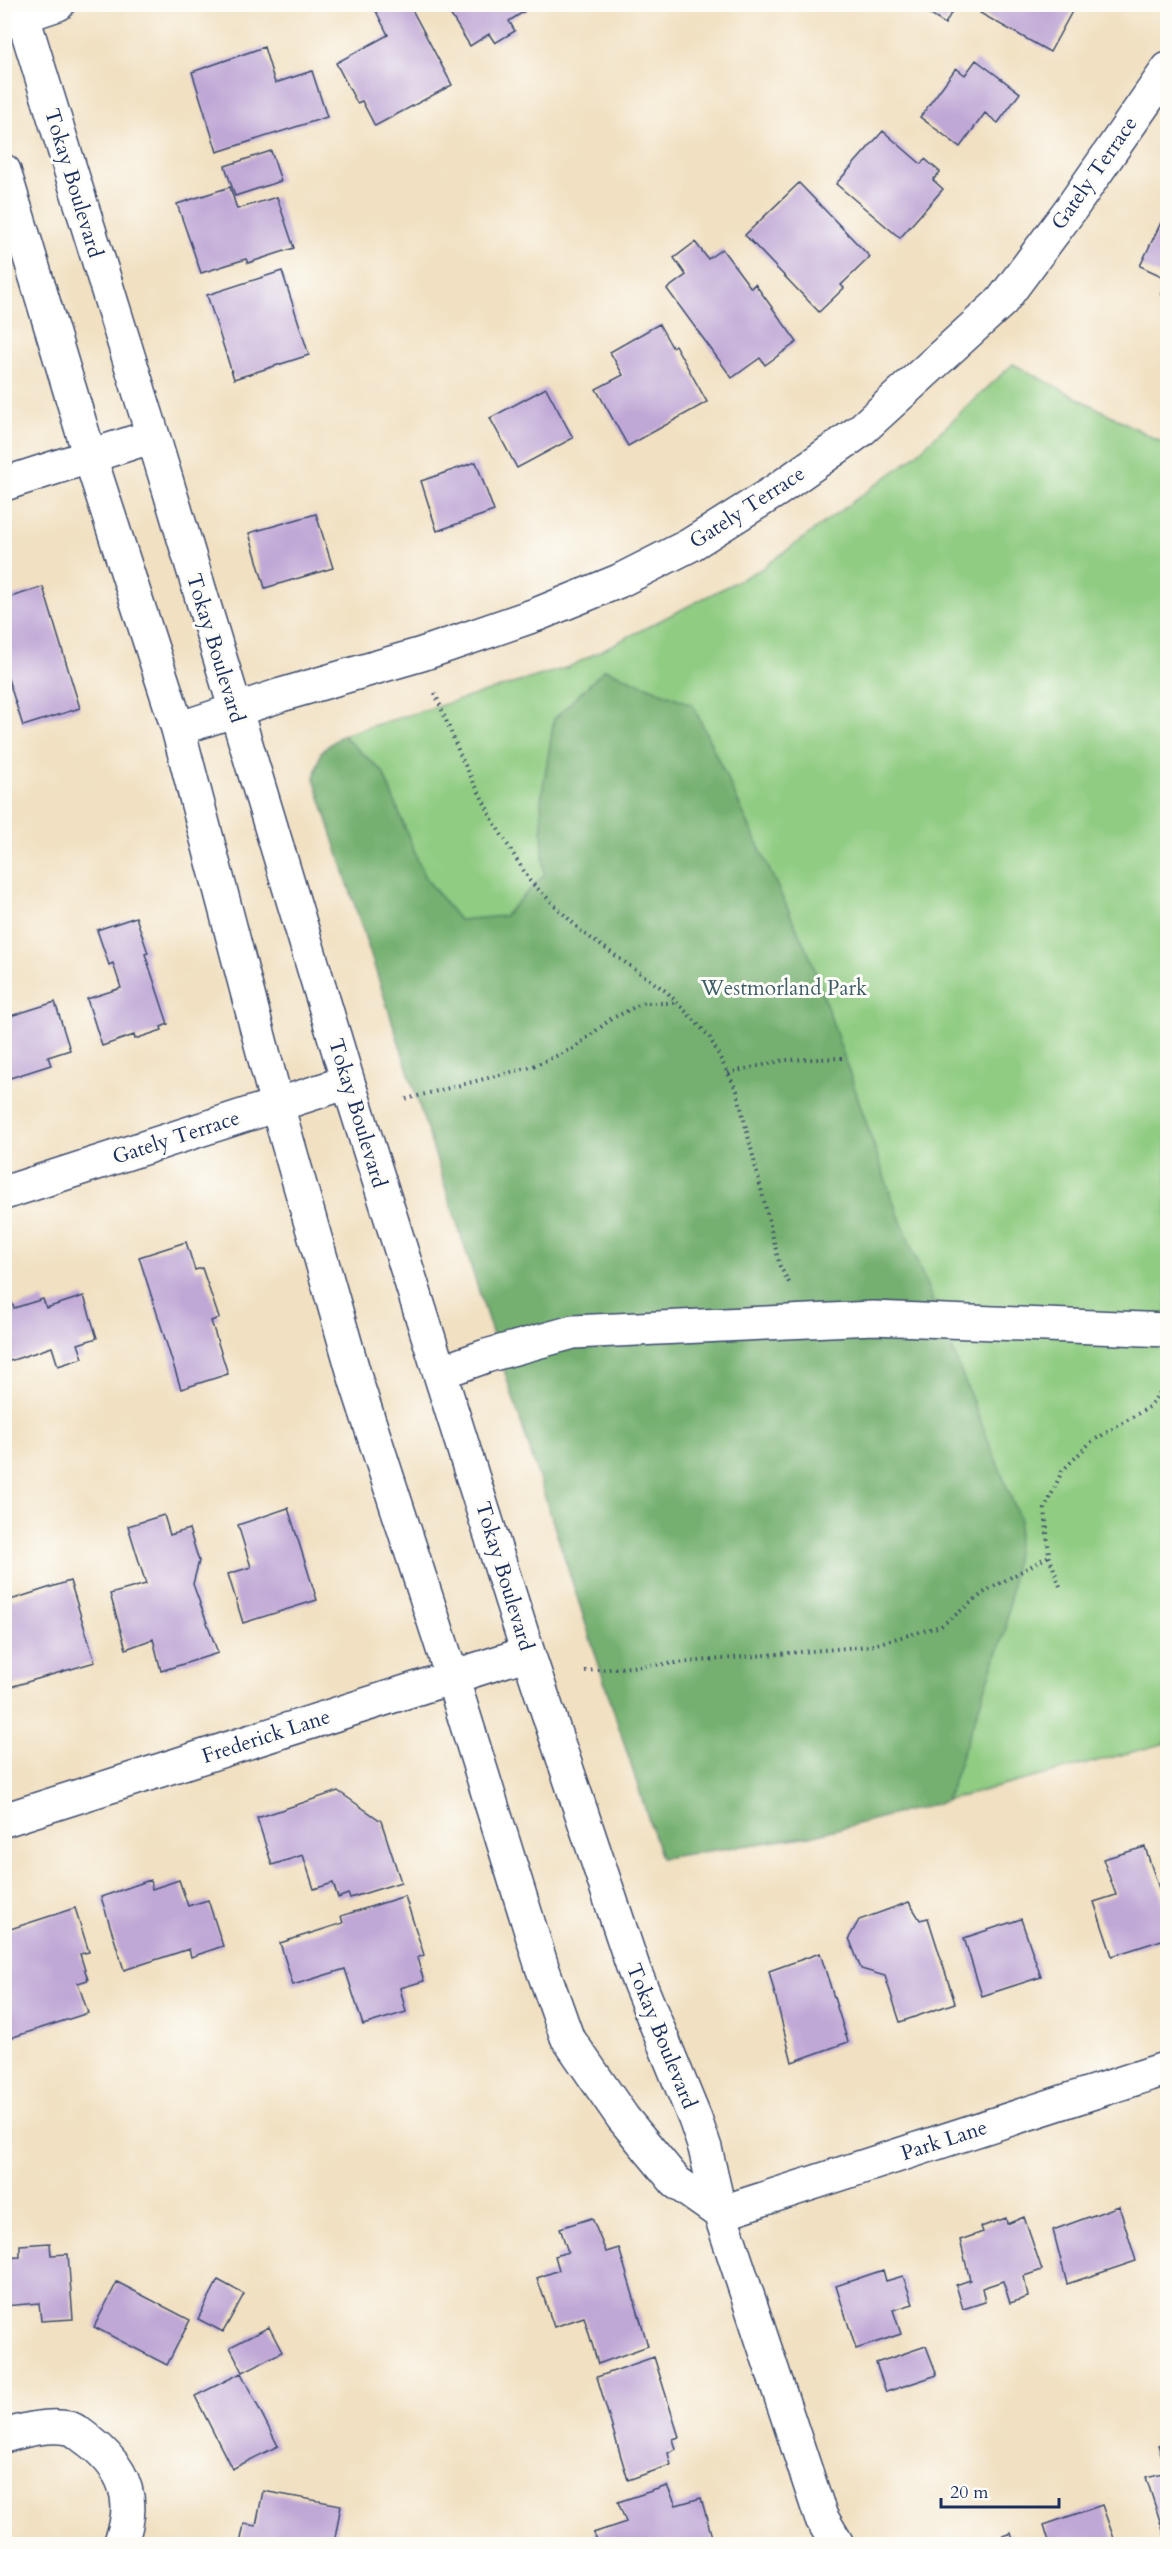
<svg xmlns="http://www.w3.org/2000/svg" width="1172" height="2549" viewBox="0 0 1172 2549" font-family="Cardo,serif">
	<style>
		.green { fill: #90cc82; stroke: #567e70; stroke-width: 1.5 }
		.forest { fill: #74b070; stroke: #487067; stroke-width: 1.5 }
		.building { fill: #c0a8d6 }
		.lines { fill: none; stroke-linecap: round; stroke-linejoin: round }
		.minor-casing { stroke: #3b4a6d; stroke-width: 36 }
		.path { stroke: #3b4a6d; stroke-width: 4; stroke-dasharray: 1.5 4.5; stroke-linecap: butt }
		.minor { stroke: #fff; stroke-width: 33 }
		.labels { text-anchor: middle; stroke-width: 6; stroke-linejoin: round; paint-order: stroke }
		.street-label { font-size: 21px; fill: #1b2f5e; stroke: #fdfcf7 }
		.park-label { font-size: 21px; fill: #3e5e69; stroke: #fdfcf7 }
	</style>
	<rect width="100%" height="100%" fill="#fdfcf7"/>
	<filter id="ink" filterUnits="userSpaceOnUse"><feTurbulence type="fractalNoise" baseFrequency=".0167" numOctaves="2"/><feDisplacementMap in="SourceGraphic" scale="12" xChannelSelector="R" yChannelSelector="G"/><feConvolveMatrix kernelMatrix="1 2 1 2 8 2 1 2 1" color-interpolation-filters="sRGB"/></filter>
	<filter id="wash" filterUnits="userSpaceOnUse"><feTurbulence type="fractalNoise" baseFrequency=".008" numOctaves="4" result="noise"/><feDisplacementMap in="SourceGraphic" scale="24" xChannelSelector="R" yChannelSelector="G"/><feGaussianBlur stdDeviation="1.35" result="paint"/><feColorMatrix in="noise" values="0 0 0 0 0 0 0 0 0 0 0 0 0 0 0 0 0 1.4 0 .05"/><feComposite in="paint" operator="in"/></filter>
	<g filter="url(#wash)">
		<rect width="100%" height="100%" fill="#f1e0c1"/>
		<path class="green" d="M1013,364L1167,445V1743L810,1836L661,1858L314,778L321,752L342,735L569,667L761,569L911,459Z"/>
		<path class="forest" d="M605,669L693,705L811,959L891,1196L1020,1520L1006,1629L946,1801L810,1836L661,1858L314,778L321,752L342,735L383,772L424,876L459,920L504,916L544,875L541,800L554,719Z"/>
		<g id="blocks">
			<path class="building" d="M388,4H409L452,85L375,126L362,101L357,103L336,63L388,35L376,11Z
				M444,4H536L509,21L515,31L495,43L489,34L470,46Z
				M913,4H956L945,24Z
				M985,4H1076L1050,52L980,13Z
				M264,47L275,83L312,71L327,117L217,152L192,72Z
				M976,60L1020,93L998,123L985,113L960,147L920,117L956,68L965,75Z
				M883,131L921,164L925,159L940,172L933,180L943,189L900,238L836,184Z
				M271,151L281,181L235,196L225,166Z
				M799,183L870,257L841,285L844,288L819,312L745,235Z
				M230,187L237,209L277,197L294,248L248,263L246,259L201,273L177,204Z
				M1168,208V279L1140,266Z
				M695,242L708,259L722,249L751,288L755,284L797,342L765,365L760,358L732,378L667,289L686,275L674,258Z
				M282,271L309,355L234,379L207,295Z
				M1168,281V298L1161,295Z
				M659,324L672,347L675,345L707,402L628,446L596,389L623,375L610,352Z
				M546,388L573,438L517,468L490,418Z
				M476,462L494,511L437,531L421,481Z
				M316,514L333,568L265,588L249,533Z
				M43,587L80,708L23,726L4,666V599Z
				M136,917L148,953L145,954L168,1024L161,1027L162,1030L135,1039L134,1035L102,1046L87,999L121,988L113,963L109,965L97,930Z
				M55,1002L70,1050L48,1057L51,1065L4,1080V1018Z
				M186,1242L195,1270L202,1268L219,1318L211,1321L228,1374L181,1389L139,1257Z
				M84,1296L97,1338L78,1344L83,1358L58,1366L52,1347L4,1363V1299L10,1298L14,1308L43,1299L46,1308Z
				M288,1508L317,1600L243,1623L228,1574L251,1567L238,1525Z
				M164,1515L170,1535L189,1529L199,1561L193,1584L218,1653L161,1671L153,1639L126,1649L110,1594L146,1584L128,1526Z
				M70,1581L95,1662L10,1687L4,1668V1602Z
				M338,1791L381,1821L401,1882L350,1898L348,1894L338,1898L333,1883L314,1889L303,1855L272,1865L257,1818Z
				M1145,1847L1168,1915V1938L1112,1956L1094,1902L1116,1895L1103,1859Z
				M150,1880L152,1889L179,1880L188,1906L208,1900L223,1946L191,1957L189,1949L124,1970L101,1897Z
				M405,1896L424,1955L417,1958L424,1981L400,1988L406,2012L363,2025L345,1969L293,1985L280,1943L343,1923L341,1916Z
				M909,1902L920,1920L928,1918L955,2003L900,2022L885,1976L861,1969L849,1938L859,1920Z
				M75,1908L89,1952L80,1954L88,1980L78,1983L88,2013L4,2040V1931Z
				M1021,1919L1041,1977L982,1996L964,1938Z
				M820,1953L848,2042L792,2062L769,1971Z
				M1119,2206L1136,2261L1067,2284L1053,2230Z
				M1024,2217L1042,2270L1024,2276L1028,2297L1010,2303L1003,2281L982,2288L985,2302L963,2309L956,2285L970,2280L960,2240L983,2232L981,2227L1006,2218L1007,2224Z
				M592,2218L606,2252L619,2248L648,2346L598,2364L584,2317L554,2327L537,2278L559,2270L555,2256L568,2252L560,2228Z
				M50,2243L51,2255L68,2254L73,2319L41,2321L39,2303L4,2306V2258L20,2257V2245Z
				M883,2270L886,2281L903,2276L913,2304L893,2310L901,2334L856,2349L836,2286Z
				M218,2280L244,2294L223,2332L198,2319Z
				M117,2282L190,2320L167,2365L94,2327Z
				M269,2327L282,2352L243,2372L230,2347Z
				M926,2346L937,2375L886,2392L876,2363Z
				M654,2357L679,2437L673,2439L676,2449L668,2453L671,2465L628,2480L597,2377Z
				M241,2373L278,2446L232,2469L195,2396Z
				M1168,2441V2543H1167L1146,2477L1167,2472L1158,2445Z
				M667,2486L676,2505L701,2498L714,2544H597L593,2533L626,2522L618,2502Z
				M263,2491L341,2505L334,2544H240L244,2524L256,2526Z
				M1102,2505L1116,2544H1050L1044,2525Z
				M1011,2533L1014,2544H980Z"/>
		</g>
	</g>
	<g filter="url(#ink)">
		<use href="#blocks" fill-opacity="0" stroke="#3b4a6d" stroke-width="1.5"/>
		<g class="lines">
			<defs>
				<path id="minor" d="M19,4L153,436L348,1082L528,1653L634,1970L695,2119L705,2148L720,2213L821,2517L837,2544
					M4,22L58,4
					M4,171L90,457L178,729L277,1105L356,1381L452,1677L542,1967L567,2037L623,2118L676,2182L720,2213
					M4,484L153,436
					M178,729L281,695L422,654L538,614L619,581L690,545L777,490L860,431L1002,301L1070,210L1168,69
					M4,1193L348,1082
					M441,1372L486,1356L573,1332L873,1318L1168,1330
					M4,1820L528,1653
					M720,2213L1168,2068
					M4,2436C25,2430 48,2424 69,2428C75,2429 82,2436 88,2440C125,2468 138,2500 120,2544"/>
			</defs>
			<use href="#minor" class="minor-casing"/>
			<path class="path" d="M435,693L461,757L496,826L530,881L582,932L667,992L709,1036L737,1091L780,1266L791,1286
				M728,1073L785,1060L844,1058
				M406,1099L531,1067L574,1048L611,1019L643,1003H677
				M1060,1586L1049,1556L1045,1509L1062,1471L1091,1442L1149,1407L1168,1382
				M585,1671L869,1646L941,1626L986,1591L1049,1556"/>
			<use href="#minor" class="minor"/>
		</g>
	</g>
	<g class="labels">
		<g class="street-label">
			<text transform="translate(1094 173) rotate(-55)" y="7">Gately Terrace</text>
			<text transform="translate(74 183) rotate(73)" y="7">Tokay Boulevard</text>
			<text transform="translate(747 507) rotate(-33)" y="7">Gately Terrace</text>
			<text transform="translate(216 648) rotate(73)" y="7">Tokay Boulevard</text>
			<text transform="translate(358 1113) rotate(73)" y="7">Tokay Boulevard</text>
			<text transform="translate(176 1137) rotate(-18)" y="7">Gately Terrace</text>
			<text transform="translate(505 1576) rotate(73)" y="7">Tokay Boulevard</text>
			<text transform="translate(266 1736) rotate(-18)" y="7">Frederick Lane</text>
			<text transform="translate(662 2036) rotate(68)" y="7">Tokay Boulevard</text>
			<text transform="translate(944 2140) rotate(-18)" y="7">Park Lane</text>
		</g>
		<g class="park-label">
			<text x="784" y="995">Westmorland Park</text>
		</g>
	</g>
	<rect width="1172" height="2549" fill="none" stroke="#fdfcf7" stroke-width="24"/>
	<path d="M941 2498v9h118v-9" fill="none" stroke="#1b2f5e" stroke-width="3"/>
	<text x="950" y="2498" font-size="18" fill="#1b2f5e" stroke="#fdfcf7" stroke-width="4.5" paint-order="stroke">20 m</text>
</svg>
